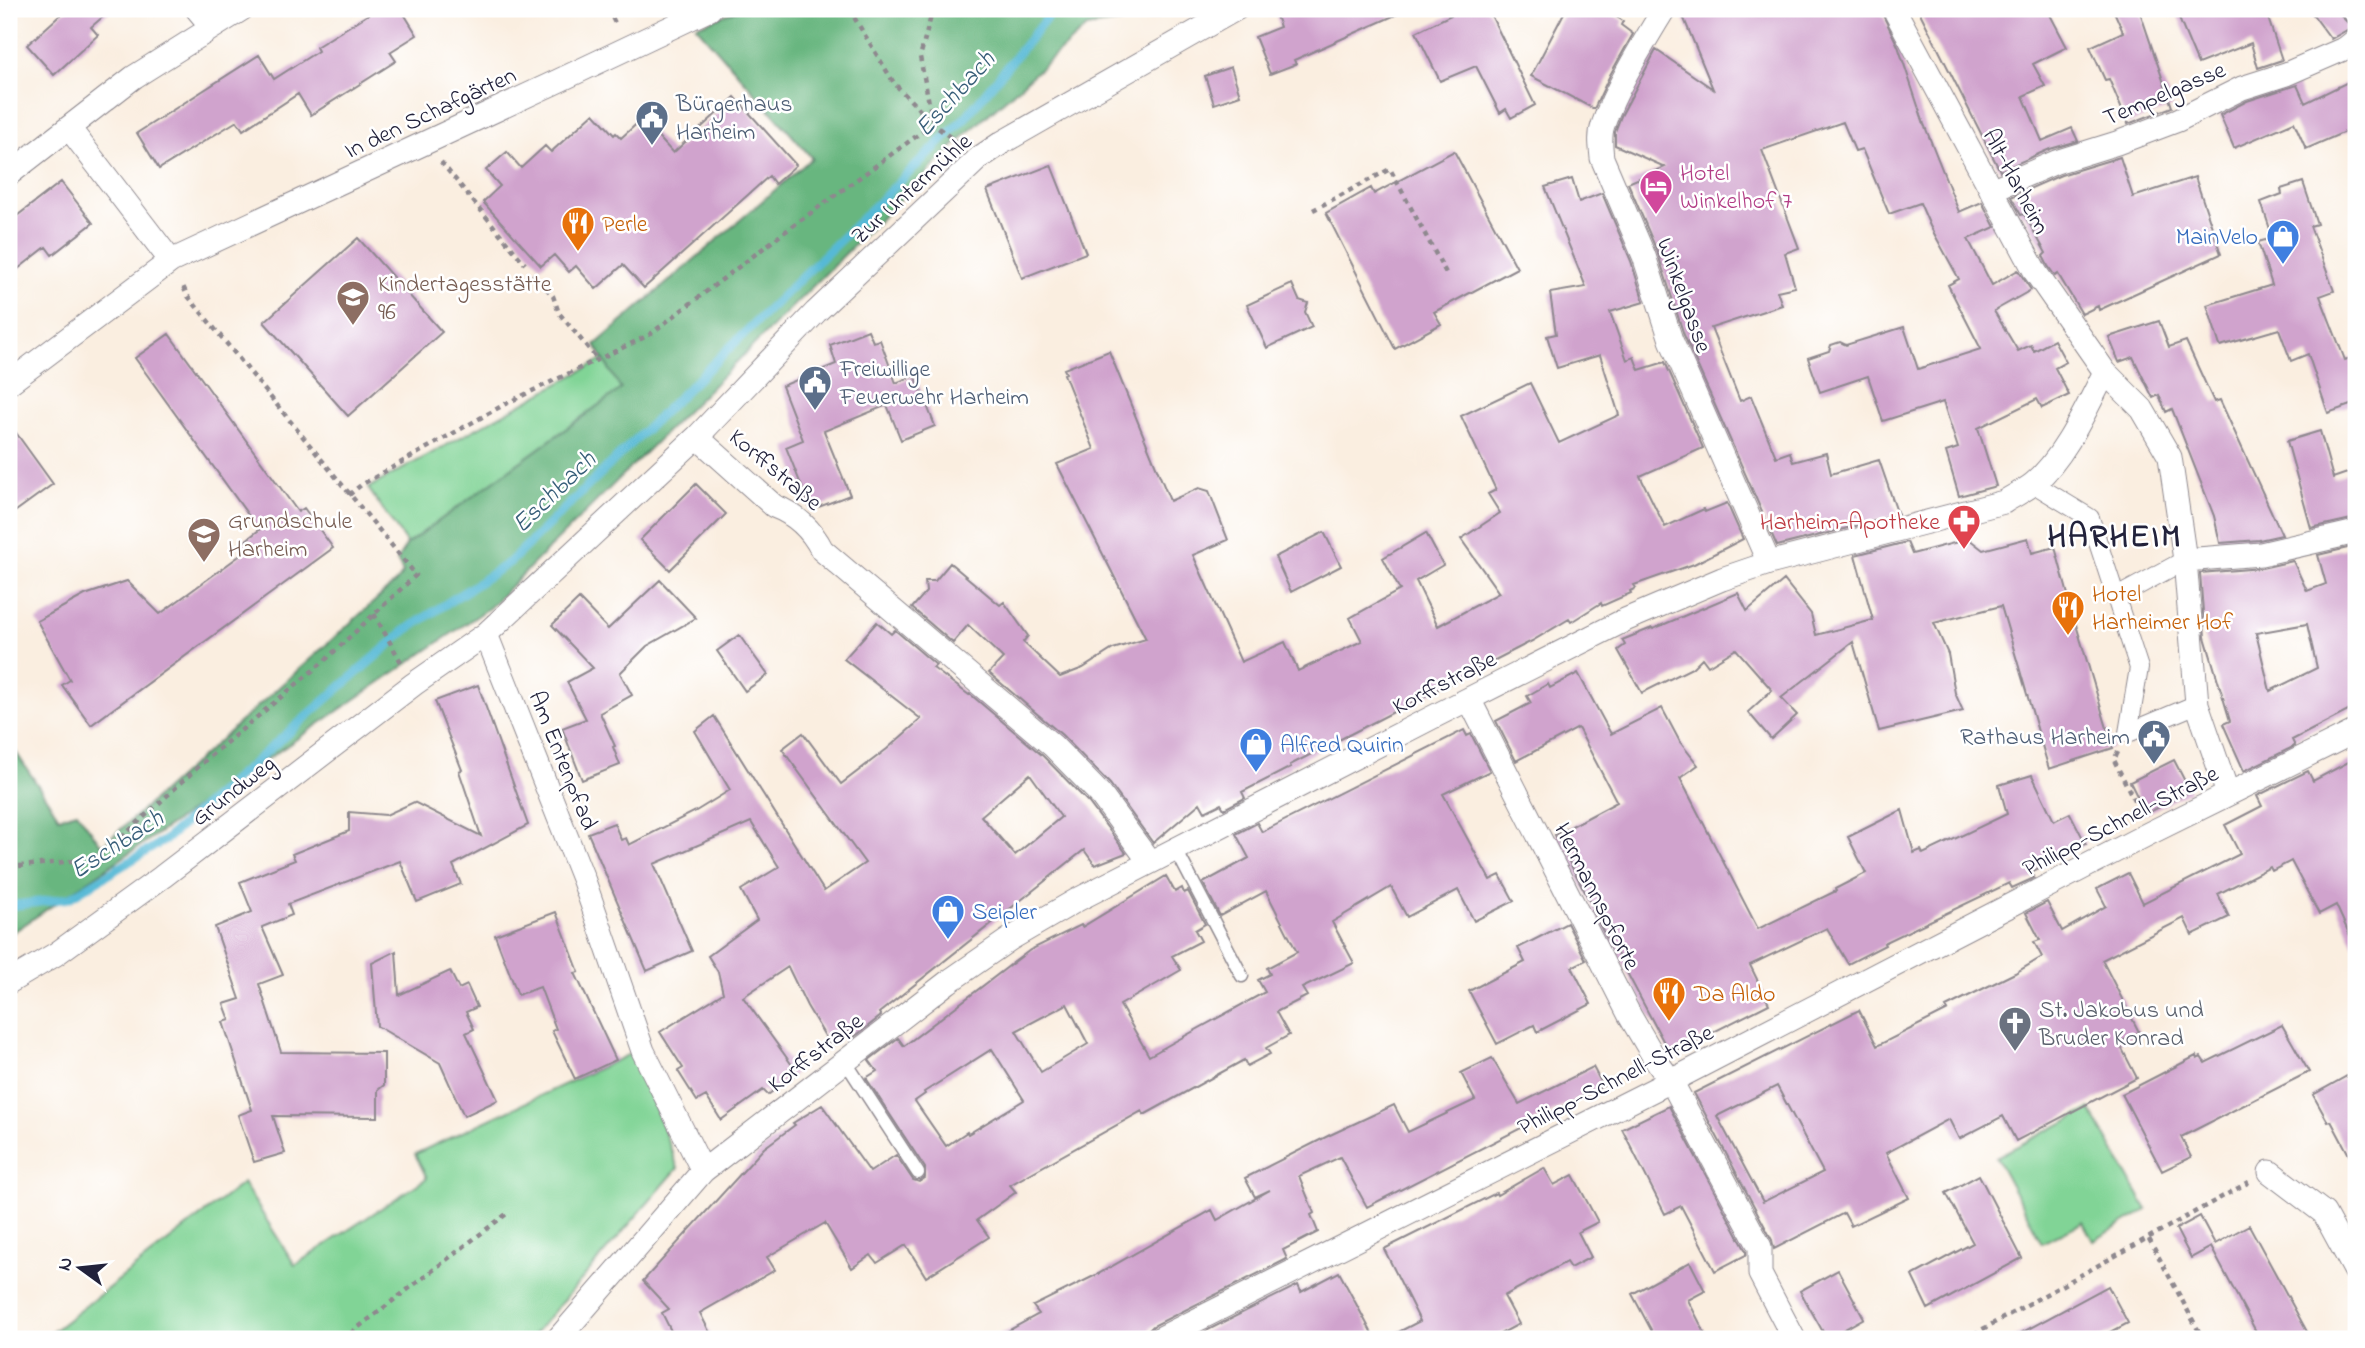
<svg xmlns="http://www.w3.org/2000/svg" width="2365" height="1348" viewBox="0 0 2365 1348" font-family="'Indie Flower',sans-serif">
	<style>
		.green { fill: #81d496; stroke: #527b68; stroke-width: 2 }
		.forest { fill: #68b67f; stroke: #456c5d; stroke-width: 2 }
		.lines { fill: none; stroke-linecap: round; stroke-linejoin: round }
		.stream { stroke: #57b9d6; stroke-width: 9 }
		.building { fill: #d0a3cd; fill-rule: evenodd }
		.service-casing { stroke: #8e888e; stroke-width: 15 }
		.pedestrian-casing { stroke: #8e888e; stroke-width: 20 }
		.minor-casing { stroke: #8e888e; stroke-width: 25 }
		.path { stroke: #8e888e; stroke-width: 4.5; stroke-dasharray: 5 5; stroke-linecap: butt }
		.service { stroke: #fff; stroke-width: 12 }
		.pedestrian { stroke: #fff; stroke-width: 18 }
		.minor { stroke: #fff; stroke-width: 23 }
		.labels { text-anchor: middle; stroke-width: 5; stroke-linejoin: round; paint-order: stroke }
		.street-label { font-size: 24px; fill: #22223b; stroke: #fff }
		.service-label { font-size: 24px; fill: #4e5e75; stroke: #fff; text-anchor: start }
		.hotel-label { font-size: 24px; fill: #b23c85; stroke: #fff; text-anchor: start }
		.food-label { font-size: 24px; fill: #c56008; stroke: #fff; text-anchor: start }
		.shop-label { font-size: 24px; fill: #366cbe; stroke: #fff; text-anchor: start }
		.education-label { font-size: 24px; fill: #785e54; stroke: #fff; text-anchor: start }
		.health-label { font-size: 24px; fill: #be3a42; stroke: #fff; text-anchor: end }
		.worship-label { font-size: 24px; fill: #5b616d; stroke: #fff; text-anchor: start }
		.water-label { font-size: 26px; font-style: italic; fill: #375e79; stroke: #fff }
		.district-label { font-size: 32px; font-weight: bold; letter-spacing: 2px; fill: #22223b; stroke: #fff }
	</style>
	<rect width="100%" height="100%" fill="#fff"/>
	<filter id="ink" filterUnits="userSpaceOnUse"><feTurbulence type="fractalNoise" baseFrequency=".0143" numOctaves="2"/><feDisplacementMap in="SourceGraphic" scale="14" xChannelSelector="R" yChannelSelector="G"/><feConvolveMatrix kernelMatrix="1 2 1 2 8 2 1 2 1" color-interpolation-filters="sRGB"/></filter>
	<filter id="wash" filterUnits="userSpaceOnUse"><feTurbulence type="fractalNoise" baseFrequency=".00686" numOctaves="4" result="noise"/><feDisplacementMap in="SourceGraphic" scale="28" xChannelSelector="R" yChannelSelector="G"/><feGaussianBlur stdDeviation="1.57" result="paint"/><feColorMatrix in="noise" values="0 0 0 0 0 0 0 0 0 0 0 0 0 0 0 0 0 1.4 0 .05"/><feComposite in="paint" operator="in"/></filter>
	<g filter="url(#wash)">
		<rect width="100%" height="100%" fill="#faeee0"/>
		<path class="green" d="M603,359L621,389L407,544L368,488Z
			M634,1052L678,1168L530,1339H43L243,1183L295,1265L427,1178L415,1154Z
			M2090,1109L2147,1210L2093,1241L2083,1222L2042,1243L1996,1157Z"/>
		<path class="forest" d="M740,9H1155L1158,17L1087,27L964,136L489,608L9,935V742L59,817L77,812L102,846L396,582L403,573L397,560L407,544L621,389L595,345L812,158L696,26Z"/>
		<g class="lines">
			<path class="stream" d="M9,906L69,898L165,840L406,630L510,562L965,118L1054,9"/>
		</g>
		<g id="blocks">
			<path class="building" d="M67,9H112L91,27L98,35L54,75L27,45Z
				M377,9H401L417,35L390,52L396,61L311,115L298,94L243,130L237,121L159,169L137,133L259,55L274,79L318,51L316,47Z
				M1294,9H1409L1294,60L1296,64L1270,74L1255,37L1280,27L1276,16Z
				M1463,9H1488L1535,105L1511,118L1506,109L1500,113L1476,66L1440,81L1416,32Z
				M1566,9H1604L1623,21L1621,25L1633,34L1610,75L1594,109L1531,76Z
				M1680,9H1880L1898,46L1924,124L1959,212L1982,202L1995,227L1968,239L1992,285L2018,270L2031,290L1994,311L2018,351L2031,345L2034,351L2054,340L2066,362L2055,368L2069,395L2042,408L2037,399L1978,428L1996,486L1959,496L1946,452L1958,448L1943,402L1883,421L1868,376L1820,392L1808,358L1829,351L1831,345L1840,342L1846,345L1904,327L1918,369L1981,349L1948,285L1959,279L1930,226L1920,203L1889,214L1862,149L1855,151L1843,122L1762,150L1799,248L1785,253L1795,287L1777,291L1782,305L1711,328L1740,401L1751,396L1776,457L1790,452L1793,462L1826,453L1831,474L1879,460L1898,515L1777,546L1684,335L1657,251L1628,183L1665,167L1615,145V132L1621,116L1656,50L1713,89Z
				M1918,9H2047L2067,47L2033,64L2045,86L2023,96L2042,141L2072,128L2078,141L2050,149L2000,171Z
				M2113,9H2139L2172,107L2128,124L2109,79L2105,80L2090,47L2123,32Z
				M2175,9H2265L2282,60L2258,68L2251,43L2198,64Z
				M2309,9H2339L2342,17L2352,27L2331,39Z
				M1231,67L1240,95L1214,104L1205,76Z
				M2356,78V127L2306,149L2294,122L2234,148L2220,115L2247,101L2297,85L2305,103Z
				M735,97L796,165L775,184L769,176L644,288L623,265L596,289L576,266L569,272L554,255L541,266L483,202L500,186L486,170L507,152L521,168L545,146L551,152L594,113L614,135L616,133L621,138L642,119L673,153Z
				M1454,151L1517,268L1434,312L1441,324L1395,349L1326,213L1371,188L1374,194Z
				M2120,157L2133,197L2195,177L2221,254L2099,310L2098,306L2082,314L2058,274L2055,276L2048,266L2043,256L2046,253L2024,214L2021,215L2011,197L2061,175Z
				M1051,165L1086,253L1022,278L987,190Z
				M1572,179L1579,202L1602,193L1631,261L1644,302L1610,312L1627,360L1634,357L1639,370L1665,362L1703,448L1640,476L1665,527L1704,509L1705,512L1727,503L1743,539L1694,564L1634,585L1636,588L1630,591L1631,593L1602,606L1601,603L1571,622L1569,619L1532,641L1290,765L1291,767L1242,792L1245,798L1224,809L1221,804L1205,812L1200,803L1153,843L1110,784L1062,735L989,673L1003,658L968,625L953,643L912,608L926,592L925,581H935L950,563L1000,605L1004,602L1028,636L1023,642L1060,677L1083,668L1113,649L1146,639L1057,464L1094,449L1064,374L1066,373L1064,369L1109,351L1170,501L1199,488L1209,491L1228,540L1193,555L1241,662L1285,642L1298,671L1362,641L1350,618L1400,590L1383,558L1426,533L1443,565L1416,581L1438,626L1499,593L1461,539L1500,513L1488,494L1496,490L1461,416L1530,383L1559,443L1619,415L1600,355L1557,368L1547,336L1556,334L1550,293L1586,287L1545,187Z
				M61,182L93,223L52,255L46,247L9,276V222Z
				M2303,182L2317,224L2310,226L2334,291L2320,296L2345,360L2356,356V403L2328,413L2308,354L2291,361L2279,329L2220,346L2207,305L2272,285L2258,242L2273,238L2261,202L2282,194L2281,189Z
				M358,238L442,332L348,416L264,322Z
				M1292,284L1299,300L1308,303L1305,312L1312,327L1267,348L1247,305Z
				M2159,321L2169,347L2186,341L2214,402L2220,400L2282,535L2259,540L2220,543L2214,516L2172,409L2166,412L2159,395L2153,398L2133,357L2119,362L2109,337Z
				M868,330L873,342L880,340L896,383L915,375L935,426L901,440L887,405L824,431L850,495L811,510L786,447L803,440L782,386L836,364L830,345Z
				M169,334L298,512L304,508L333,548L91,725L62,685L70,680L37,621L85,595L127,581L160,614L246,551L241,544L259,530L135,358Z
				M9,423L53,484L9,516Z
				M2320,431L2333,478L2356,470V518L2311,528L2287,441Z
				M696,484L726,514L670,570L640,540Z
				M1324,532L1341,566L1291,592L1275,557Z
				M2028,538L2032,553L2055,547L2077,628L2113,748L2049,769L2001,606L1934,623L1948,654L1955,693L1963,711L1879,731L1853,642L1781,698L1797,715L1771,739L1748,712L1772,690L1736,649L1708,666L1702,658L1692,668L1642,693L1618,650L1625,645L1622,640L1652,628L1653,629L1738,593L1747,611L1784,580L1811,614L1816,635L1873,620L1855,555L1907,542L1912,554L1969,539L1983,550Z
				M2356,546V707L2292,740L2295,746L2244,771L2223,724L2230,721L2205,637L2200,573L2262,568L2293,561L2307,591L2326,584L2318,555ZM2307,624L2317,668L2270,691L2256,633Z
				M660,580L696,618L647,646L620,673L632,695L600,713L615,746L613,747L620,765L582,780L562,728L586,719L567,682L593,668L552,625L579,599L608,629Z
				M877,622L891,634L895,630L936,665L933,668L969,695L970,694L1043,756L1089,803L1126,853L1095,865L1084,850L879,1013L881,1016L854,1037L850,1031L831,1046L807,1006L788,967L743,997L797,1072L768,1095L763,1090L721,1120L706,1096L697,1101L678,1071L683,1068L660,1032L723,993L718,972L708,956L757,920L741,890L779,867L751,822L654,864L692,951L647,971L588,833L614,823L621,840L626,838L629,845L696,811L730,790L695,731L714,716L824,891L865,863L782,749L803,733L841,784L887,749L921,719L844,659ZM1030,774L1061,817L1015,855L981,816Z
				M739,635L768,675L745,691L717,651Z
				M1578,673L1611,734L1662,708L1680,742L1698,765L1680,778L1758,929L1836,891L1835,889L1866,873L1848,837L1902,810L1914,853L1921,850L1923,854L2007,814L1999,785L2032,775L2054,821L2070,813L2086,844L2031,872L2034,878L2012,888L2009,883L1884,943L1885,945L1848,964L1827,928L1750,965L1769,1004L1670,1054L1613,946L1611,947L1592,910L1594,909L1555,835L1617,802L1578,728L1516,761L1496,721L1531,703L1527,696L1548,684L1550,688Z
				M478,685L528,825L453,865L461,884L417,902L400,861L288,904L292,915L262,927L283,975L259,984L281,1052L384,1053V1085L378,1090V1117L273,1116L285,1153L254,1162L238,1115L252,1110L223,1022L230,1020L224,1004L240,999L215,927L252,912L240,882L295,860L292,854L349,831V812L386,815L414,802L481,836L459,771L462,770L435,701Z
				M1464,730L1467,736L1471,734L1490,771L1443,794L1490,880L1500,875L1514,901L1474,921L1458,890L1407,917L1391,887L1332,922L1354,963L1302,988L1307,996L1276,1012L1289,1035L1266,1048L1270,1054L1247,1066L1244,1060L1144,1115L1142,1111L1010,1185L1016,1192L977,1220L989,1237L926,1277L906,1245L877,1263L871,1255L852,1268L825,1223L767,1257L775,1270L700,1313L713,1339H675L662,1313L669,1309L643,1281L764,1148L795,1125L793,1123L822,1105L870,1172L896,1155L913,1180L919,1182L925,1178V1168L866,1078L877,1071L869,1060L898,1038L904,1046L1030,950L1081,925L1082,927L1166,876L1175,892L1182,888L1184,893L1188,891L1205,924L1195,930L1201,941L1172,956L1181,970L1120,1005L1149,1056L1174,1042L1265,992L1258,980L1270,974L1267,968L1297,952L1266,891L1220,916L1203,883L1249,858L1236,834L1257,823L1262,832ZM1067,1004L1088,1044L1041,1072L1016,1031ZM992,1049L1024,1100L968,1134L967,1132L946,1146L915,1101L925,1094L924,1092Z
				M2356,758V949L2336,905L2319,914L2291,861L2272,871L2270,867L2218,894L2229,917L2192,935L2184,918L2102,960L2139,1032L2119,1043L2137,1078L2016,1141L2003,1116L1959,1139L1949,1119L1886,1153L1909,1198L1851,1226L1844,1213L1774,1249L1772,1240L1694,1093L1859,1010L1877,1046L1948,1010L1946,1007L2015,973L2042,957L2034,942L2040,940L2026,913L2047,902L2062,931L2106,906L2097,889L2128,873L2143,903L2240,854L2225,825L2262,806L2257,796L2308,771L2313,781ZM1777,1086L1823,1172L1763,1202L1717,1116Z
				M2174,760L2190,791L2146,814L2130,782Z
				M556,912L579,972L575,973L616,1060L575,1079L552,1031L556,1029L540,987L518,995L495,935Z
				M1567,923L1586,960L1572,967L1591,1004L1537,1032L1534,1025L1497,1044L1469,991L1525,962L1518,948Z
				M396,951L399,995L450,971L459,989L467,985L477,1007L466,1012L474,1029L466,1033L498,1100L464,1116L440,1063L377,1026L372,963Z
				M2282,1025L2309,1072L2181,1137L2191,1157L2162,1171L2122,1094L2196,1056L2197,1059L2201,1057L2205,1063Z
				M1492,1058L1519,1104L1593,1067L1603,1086L1367,1207L1340,1157L1299,1176L1314,1213L1311,1215L1318,1232L1283,1250L1287,1259L1153,1326L1147,1332L1145,1339H993L1039,1314L1033,1306L1098,1274L1212,1210L1217,1220L1270,1190L1255,1197L1245,1178L1328,1136L1394,1105L1408,1132L1475,1100L1461,1073Z
				M2356,1071V1168L2331,1121L2328,1122L2313,1095Z
				M1669,1106L1746,1251V1255L1715,1271L1681,1206L1665,1214L1622,1129Z
				M1544,1168L1554,1185L1573,1175L1598,1222L1578,1232L1591,1257L1570,1268L1566,1262L1504,1296L1519,1324L1491,1339H1385L1420,1321L1384,1249L1496,1193L1497,1195Z
				M1979,1175L2022,1258L1928,1309L1912,1276L1973,1243L1946,1193Z
				M2200,1216L2215,1244L2249,1225L2311,1339H2260L2211,1247L2191,1258L2176,1229Z
				M1690,1262L1705,1291L1688,1300L1708,1339H1656L1632,1294Z
				M1838,1270L1864,1318L1827,1339L1800,1291Z
				M1339,1272L1375,1339H1190L1298,1285L1301,1292Z
				M2108,1286L2128,1323L2098,1339H2010Z"/>
		</g>
	</g>
	<g filter="url(#ink)">
		<use href="#blocks" fill-opacity="0" stroke="#8e888e" stroke-width="2"/>
		<g class="lines">
			<defs>
				<path id="service" d="M1175,848L1242,976
					M845,1061L918,1173"/>
				<path id="pedestrian" d="M2034,484L2090,518L2139,668L2128,733L2197,704
					M2117,597L2185,560"/>
				<path id="minor" d="M197,9L212,27
					M1664,9C1643,44 1616,87 1603,125C1599,136 1601,147 1602,158L1644,256L1671,340L1769,563
					M1894,9L2036,273L2105,372L2142,409L2170,457L2185,560L2197,704L2228,794
					M2353,9L2356,13
					M69,128L171,261
					M9,174L134,77L242,9
					M1991,190L2056,162L2117,143L2178,120L2242,88L2286,74L2346,48L2356,40
					M9,383L171,261L558,81L710,9
					M697,437L774,506C795,514 812,530 822,550L1053,746L1100,794L1149,861
					M2185,560L2261,554L2356,532
					M486,634L584,881L643,1051L703,1171
					M1469,699L1630,1016L1657,1062L1671,1081L1760,1247V1274L1794,1339
					M9,982L56,954L162,877L414,684L486,634L697,437L816,312L979,158L1003,142L1236,9
					M2270,1172L2324,1213L2356,1272
					M558,1339L703,1171L948,982L1010,939L1077,900L1431,718L1625,620L1722,579L1769,563L2004,502C2013,496 2024,491 2033,484C2064,459 2087,407 2105,372
					M1159,1339L1671,1081L2150,833L2356,731"/>
			</defs>
			<use href="#service" class="service-casing"/>
			<use href="#pedestrian" class="pedestrian-casing"/>
			<use href="#minor" class="minor-casing"/>
			<path class="path" d="M608,9L616,25
				M849,9L894,83L933,124L958,143
				M933,9L920,57L933,123
				M441,162L525,264
				M1313,210L1390,169L1446,273
				M533,273L553,296L559,313L598,360
				M349,495L361,485L507,403L649,335L782,234L933,124
				M374,614L401,662
				M2118,752L2114,760L2139,810
				M9,867L85,860L106,852L209,757L323,662L416,575L187,295L182,284
				M2149,1239L2203,1339
				M343,1339L509,1212
				M1965,1339L2249,1182"/>
			<use href="#service" class="service"/>
			<use href="#pedestrian" class="pedestrian"/>
			<use href="#minor" class="minor"/>
		</g>
	</g>
	<defs>
		<symbol id="civic-pin" viewBox="-11 -11 22 30"><path d="M0 17L-7.5 6A9.5 9.5 0 1 1 7.5 6Z" fill="#5c6f8a" stroke="#fff"/><path d="M-.6-6.5H3V-4.5H.6V-3L4-1V1h2V6H-6V1h2V-1L-.6-3ZM-1.2 2.5V6h2.4V2.5Z" fill="#fff"/></symbol>
		<symbol id="hotel-pin" viewBox="-11 -11 22 30"><path d="M0 17L-7.5 6A9.5 9.5 0 1 1 7.5 6Z" fill="#d1479c" stroke="#fff"/><path d="M-6-4.5h1.5V1H6V5H4.5V3h-9V5H-6ZM-4 0a1.8 1.8 0 1 1 3.6 0ZM.5 0V-2.5h3Q6-2.5 6 0Z" fill="#fff"/></symbol>
		<symbol id="restaurant-pin" viewBox="-11 -11 22 30"><path d="M0 17L-7.5 6A9.5 9.5 0 1 1 7.5 6Z" fill="#e8710a" stroke="#fff"/><path d="M-5-6h1v4h1v-4h1v4h1v-4h1v5L-1.5 .5V6h-2V.5L-5-1ZM5-6V6H3V1.5H1.5Q1.5-4 5-6Z" fill="#fff"/></symbol>
		<symbol id="shop-pin" viewBox="-11 -11 22 30"><path d="M0 17L-7.5 6A9.5 9.5 0 1 1 7.5 6Z" fill="#3f7fe0" stroke="#fff"/><path d="M-5-2.5h2.3a2.7 3.5 0 0 1 5.4 0H5L5.5 6h-11ZM-1.5-2.5h3a1.5 2.3 0 0 0-3 0Z" fill="#fff"/></symbol>
		<symbol id="school-pin" viewBox="-11 -11 22 30"><path d="M0 17L-7.5 6A9.5 9.5 0 1 1 7.5 6Z" fill="#8d6e63" stroke="#fff"/><path d="M0-5L7-2L0 1L-7-2ZM-4 1L0 2.5L4 1V4Q0 6-4 4Z" fill="#fff"/></symbol>
		<symbol id="pharmacy-pin" viewBox="-11 -11 22 30"><path d="M0 17L-7.5 6A9.5 9.5 0 1 1 7.5 6Z" fill="#e0444e" stroke="#fff"/><path d="M-2-6h4v4h4v4h-4v4h-4v-4h-4v-4h4Z" fill="#fff"/></symbol>
		<symbol id="church-pin" viewBox="-11 -11 22 30"><path d="M0 17L-7.5 6A9.5 9.5 0 1 1 7.5 6Z" fill="#6b7280" stroke="#fff"/><path d="M-1.2-6h2.4v3.5h3.3v2.4h-3.3V6h-2.4V-.1h-3.3v-2.4h3.3Z" fill="#fff"/></symbol>
	</defs>
	<g fill-rule="evenodd">
		<use href="#civic-pin" x="633" y="98" width="38" height="52"/>
		<use href="#hotel-pin" x="1637" y="167" width="38" height="52"/>
		<use href="#restaurant-pin" x="559" y="204" width="38" height="52"/>
		<use href="#shop-pin" x="2264" y="217" width="38" height="52"/>
		<use href="#school-pin" x="334" y="278" width="38" height="52"/>
		<use href="#civic-pin" x="796" y="363" width="38" height="52"/>
		<use href="#pharmacy-pin" x="1945" y="502" width="38" height="52"/>
		<use href="#school-pin" x="185" y="515" width="38" height="52"/>
		<use href="#restaurant-pin" x="2049" y="588" width="38" height="52"/>
		<use href="#civic-pin" x="2135" y="717" width="38" height="52"/>
		<use href="#shop-pin" x="1237" y="725" width="38" height="52"/>
		<use href="#shop-pin" x="929" y="892" width="38" height="52"/>
		<use href="#restaurant-pin" x="1650" y="974" width="38" height="52"/>
		<use href="#church-pin" x="1996" y="1004" width="38" height="52"/>
	</g>
	<g class="labels">
		<g class="street-label">
			<text transform="translate(2164 93) rotate(-23)" y="8">Tempelgasse</text>
			<text transform="translate(430 112) rotate(-25)" y="8">In den Schafgärten</text>
			<text transform="translate(2017 181) rotate(62)" y="8">Alt-Harheim</text>
			<text transform="translate(911 188) rotate(-42)" y="8">Zur Untermühle</text>
			<text transform="translate(1685 295) rotate(70)" y="8">Winkelgasse</text>
			<text transform="translate(776 469) rotate(40)" y="8">Korffstraße</text>
			<text transform="translate(1444 682) rotate(-27)" y="8">Korffstraße</text>
			<text transform="translate(564 760) rotate(68)" y="8">Am Entenpfad</text>
			<text transform="translate(233 790) rotate(-38)" y="8">Grundweg</text>
			<text transform="translate(2120 820) rotate(-27)" y="8">Philipp-Schnell-Straße</text>
			<text transform="translate(1598 896) rotate(63)" y="8">Hermannspforte</text>
			<text transform="translate(815 1052) rotate(-38)" y="8">Korffstraße</text>
			<text transform="translate(1615 1079) rotate(-27)" y="8">Philipp-Schnell-Straße</text>
		</g>
		<g class="service-label">
			<text x="676" y="111">Bürgerhaus<tspan x="676" dy="28">Harheim</tspan></text>
			<text x="840" y="376">Freiwillige<tspan x="840" dy="28">Feuerwehr Harheim</tspan></text>
			<text x="2130" y="744" text-anchor="end">Rathaus Harheim</text>
		</g>
		<g class="hotel-label">
			<text x="1680" y="180">Hotel<tspan x="1680" dy="28">Winkelhof 7</tspan></text>
		</g>
		<g class="food-label">
			<text x="602" y="231">Perle</text>
			<text x="2092" y="601">Hotel<tspan x="2092" dy="28">Harheimer Hof</tspan></text>
			<text x="1694" y="1001">Da Aldo</text>
		</g>
		<g class="shop-label">
			<text x="2258" y="244" text-anchor="end">MainVelo</text>
			<text x="1280" y="752">Alfred Quirin</text>
			<text x="972" y="919">Seipler</text>
		</g>
		<g class="education-label">
			<text x="378" y="291">Kindertagesstätte<tspan x="378" dy="28">96</tspan></text>
			<text x="228" y="528">Grundschule<tspan x="228" dy="28">Harheim</tspan></text>
		</g>
		<g class="health-label">
			<text x="1940" y="529">Harheim-Apotheke</text>
		</g>
		<g class="worship-label">
			<text x="2039" y="1017">St. Jakobus und<tspan x="2039" dy="28">Bruder Konrad</tspan></text>
		</g>
		<g class="water-label">
			<text transform="translate(954 93) rotate(-48)" y="9">Eschbach</text>
			<text transform="translate(553 491) rotate(-44)" y="9">Eschbach</text>
			<text transform="translate(116 843) rotate(-33)" y="9">Eschbach</text>
		</g>
		<g class="district-label">
			<text x="2115" y="546">HARHEIM</text>
		</g>
	</g>
	<rect width="2365" height="1348" fill="none" stroke="#fff" stroke-width="35"/>
	<g transform="translate(80 1268) rotate(285)" stroke="#ffffff" stroke-width="5" paint-order="stroke">
	<path d="M0-5L12 26L0 18L-12 26Z" fill="#22223b"/>
	<text y="-10" font-size="19" font-weight="bold" text-anchor="middle" fill="#22223b">N</text>
	</g>
</svg>
